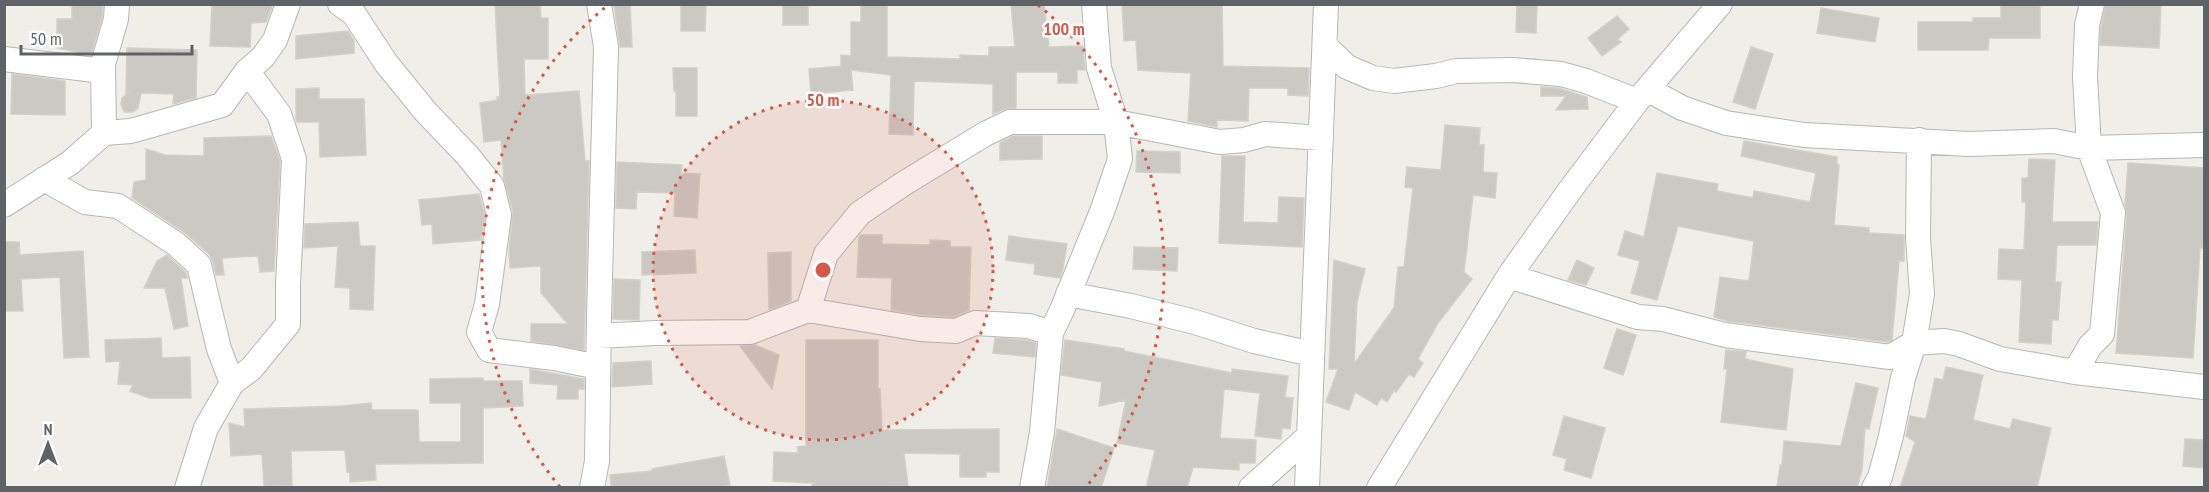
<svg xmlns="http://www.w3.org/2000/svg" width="2209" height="492" viewBox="0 0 2209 492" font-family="'PT Sans Narrow',sans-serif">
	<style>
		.building { fill: #cbc9c4; stroke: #d3d0c7; stroke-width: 1.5 }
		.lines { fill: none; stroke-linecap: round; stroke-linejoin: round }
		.minor-casing { stroke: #b5b7ba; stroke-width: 26 }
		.minor { stroke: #fff; stroke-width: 24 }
		.ring { fill: none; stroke: #d45949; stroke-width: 3; stroke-dasharray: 3 6 }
		.centre { fill: #d45949; stroke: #fff; stroke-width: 3 }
		.ring-label { font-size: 18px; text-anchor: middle; font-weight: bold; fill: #d45949; stroke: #fff; stroke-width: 5; stroke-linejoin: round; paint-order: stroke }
	</style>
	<rect width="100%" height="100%" fill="#efeee8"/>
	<path class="building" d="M72,4H103L102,17L91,55L57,48V19H72Z
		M212,4H272V6L266,22L251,23L250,47L210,46Z
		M495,4H540L541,18H548V59H524L525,95L579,91L585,161H589L584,350L531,341V324H568L541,293V266L510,268L509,250L513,212L504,179L501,140L484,142L480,103L497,100V97H500Z
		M614,4H630L632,47H620Z
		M681,4H706L705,31H681Z
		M783,4H808V25H783Z
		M861,4H887V57L960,59V55L989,56V47H1015L1011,4H1044L1049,47L1083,46L1085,70H1077V83H1058V72H1016V108L1004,109L993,114V84L914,81L913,135L889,134L891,75L851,70L853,90L811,94L809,69L841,66V55L851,56V22H861Z
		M1122,4H1222L1223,66L1309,68L1308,96L1288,95V88H1249L1248,121L1217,120V127L1188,121L1191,73L1138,70L1136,40L1124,41Z
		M1517,4H1537L1536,33L1516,32Z
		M2001,4H2040V38H1989L1988,50H1918V22H1973V18H2001Z
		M2106,4H2161L2159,48L2100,45L2101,27Z
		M1821,8L1879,18L1875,42L1817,33Z
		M1617,16L1629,29L1618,39L1621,42L1602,56L1588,38Z
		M348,31L354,41V53L296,59V36Z
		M1751,47L1773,54L1755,109L1733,102Z
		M127,48L197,50L196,98L173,104L174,94L141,93L138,108L133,112H124L121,104L122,98L128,93H126Z
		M673,68H697V116H676V91H674Z
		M12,74L65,81V115L11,114Z
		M1541,87L1558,88L1587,97L1588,109L1556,110L1566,96H1541Z
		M319,88V99H364L366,155L320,157L319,122H297L296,119V89Z
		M1445,125L1480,128L1479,145H1484L1483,172L1497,173L1495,198L1473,195L1464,272L1472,279L1438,323L1418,359L1423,363L1414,377L1409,374L1396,392L1394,390L1387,402L1381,398L1377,405L1355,392L1349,410L1326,402L1338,369H1329L1334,260L1365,269L1357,302L1354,364L1394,308L1398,267H1404L1413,188L1405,187L1407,167L1441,170Z
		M271,136L280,161L274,271L260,272L258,256L222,258L224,275H216L213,262L209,254L184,232L132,198L134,182L146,180V149L165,155L204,156V138Z
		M1013,136H1042V159L1000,160V143Z
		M1744,141L1837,157V164L1839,165L1834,225L1869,228V233L1904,235V261H1899L1892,340L1887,342L1728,321L1714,317L1720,277L1749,281L1754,241L1678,226L1657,300L1631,293L1640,261L1618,255L1625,231L1644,237L1657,173L1718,184L1717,191L1753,198L1754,191L1810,202L1816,173L1741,156Z
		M1137,151L1180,152V173L1136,172Z
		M1222,156H1245L1243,222L1278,223L1279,197L1304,198L1302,247L1219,243Z
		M2029,159L2055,160L2052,222H2098L2096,245H2057L2055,282H2061L2058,320H2052L2051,344L2019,342L2022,280L1998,279L1999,249L2024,250L2026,202H2022V178H2028Z
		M617,162L682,165L681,173L700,174L697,218L674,216L675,193L637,192L636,209L616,208Z
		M2128,163L2205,168V219L2203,248H2200L2193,358L2116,353L2127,214L2125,205Z
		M479,194L485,216L481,240L433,244L432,224L422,225L419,200Z
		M358,222L360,246H375L373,310L350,309V288L335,287L338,246L304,248L305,224Z
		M861,235H882V244L930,245V240L950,241V247H971L969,310L954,317L922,315L891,310L892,278L857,277L859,237Z
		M1009,236L1067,244L1063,269L1060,278L1034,274L1035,264L1006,260Z
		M4,242H19L20,255L83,251L89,357L64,358L60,277L21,279L23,311H4Z
		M1134,247L1178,248L1177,271L1133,269Z
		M695,250L696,273L642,275V252Z
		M791,252V301L769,310L768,253Z
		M167,255L186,273L187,278H181L188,326L174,329L165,288H144L157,261Z
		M1577,260L1594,268L1586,285L1568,280Z
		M614,279L640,280L639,320L613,319Z
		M1617,329L1636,335L1623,375L1604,368Z
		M161,338L162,358L190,357L191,398H149L130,391L133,385L118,384L120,361L106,362L105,340Z
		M995,338L1026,340L1036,343L1035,357L993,353Z
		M806,340H878V389H880L882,430L999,429V472H986V477H960V454L904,453L908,486L812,488V483L773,481L774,452L798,453L797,447L806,446Z
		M1065,340L1124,349V351L1232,373V369L1288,376L1285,397L1293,398L1290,429L1282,428L1281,439L1255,436L1260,393L1224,389L1220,438L1256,440L1255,463H1239V470L1193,467L1187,488H1146L1155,450L1117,443L1126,400L1099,406L1102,382L1061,375Z
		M755,345L779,355L772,389L740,346Z
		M1726,350L1746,352L1745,359L1793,369L1786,430L1721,422L1727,369H1724Z
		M651,361L652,384L612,387L613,363Z
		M1946,367L1983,375L1973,420L2010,429L2013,419L2051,428L2037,488H1900L1915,442L1906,436L1910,416L1926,419L1935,378L1943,380Z
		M530,369L584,379V389H578V399H557L558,385L530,383Z
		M483,378V381H522L523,406L483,408V463L375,464L376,480L350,482V472H347L345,450L291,451L292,485L264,486L262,454L231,456L229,423L245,427L244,409L342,406L371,403L372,410H418L419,442H461V403H430V379Z
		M1856,383L1878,388L1869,429L1865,428L1862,470L1857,488H1777L1780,465H1782L1784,441L1841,446Z
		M1564,416L1605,428L1591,478L1564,470L1567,459L1553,455Z
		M1057,429L1114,448L1101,488H1047Z
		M2185,439L2205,440V468L2183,466Z
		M724,456L730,485L715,488H611L610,475L652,471V469Z"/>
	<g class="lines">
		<defs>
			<path id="minor" d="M340,4L354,14L386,63L425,111L467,155L492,186L499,215L487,304L479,332L489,350L554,358L598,367
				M1326,47L1347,67L1373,78L1394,81L1436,76L1456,71L1513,70L1561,74L1586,81L1637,101
				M4,59L103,71
				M1647,89L1682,108L1726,123L1804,135L1969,144L2054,141L2089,148L2204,145
				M104,133L103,64L116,19L117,4
				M44,179L85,202L118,206L176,244L199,265L219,349L232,383
				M4,205L70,163L104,133L131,131L222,105L247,71L263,57L275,40L288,4
				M1509,276L1638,317L1663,319L1725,335L1890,357L1914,343L1944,341L1959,344L2000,359L2075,372L2204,387
				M1068,294L1131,306L1195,322L1254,341L1312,354
				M808,310L826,254L860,213L903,184L985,134L1010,122H1116L1220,142L1244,140L1265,134L1321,138
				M599,336L655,333L750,332L808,310L920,329L956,331L975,323L1029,326L1051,333
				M2075,372L2090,346L2102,334L2113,213L2089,148L2085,77L2087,25L2092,4
				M187,488L206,428L232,383L251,369L288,324V285L294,159L279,114L247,71
				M592,488L597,461L599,317L606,47L599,4
				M1032,488L1042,432L1051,333L1062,310L1103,209L1120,159L1116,122L1099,68L1094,4
				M1251,488L1309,436
				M1307,488L1326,4
				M1379,488L1509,276L1570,190L1637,101L1720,4
				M1874,488L1880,477L1891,436L1903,378L1914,343L1922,294L1918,238L1919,140"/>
		</defs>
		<use href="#minor" class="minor-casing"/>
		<use href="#minor" class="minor"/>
	</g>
	<circle cx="823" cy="270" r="170" fill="#d45949" fill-opacity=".12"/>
	<g class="ring">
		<circle cx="823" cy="270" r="170"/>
		<path d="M560 487A341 341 0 0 1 608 5M1038 5A341 341 0 0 1 1086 487"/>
	</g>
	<circle cx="823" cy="270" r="9" class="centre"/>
	<g class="ring-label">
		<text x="1064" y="35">100 m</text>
		<text x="823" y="106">50 m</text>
	</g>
	<rect width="2209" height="492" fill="none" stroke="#5f6266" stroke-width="12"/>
	<g transform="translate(48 444)" stroke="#ffffff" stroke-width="4.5" paint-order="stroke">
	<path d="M0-4.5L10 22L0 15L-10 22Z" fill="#5f6266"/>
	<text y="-9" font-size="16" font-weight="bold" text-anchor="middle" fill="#5f6266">N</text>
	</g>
	<path d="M21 45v9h171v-9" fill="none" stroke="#5f6266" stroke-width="3"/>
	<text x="30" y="45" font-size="18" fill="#5f6266" stroke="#ffffff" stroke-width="4.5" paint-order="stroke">50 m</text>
</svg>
